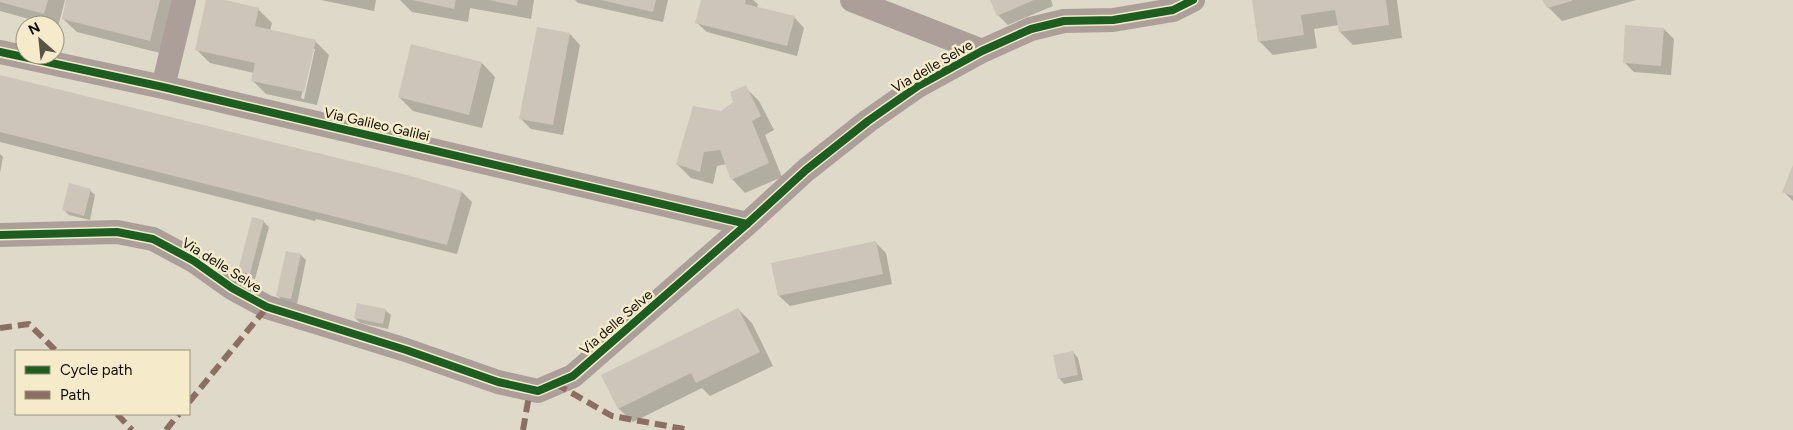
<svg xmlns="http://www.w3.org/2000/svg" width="1793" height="430" viewBox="0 0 1793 430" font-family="Figtree,sans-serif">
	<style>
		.shadow { fill: #0003; fill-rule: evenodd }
		.building { fill: #cdc4ba }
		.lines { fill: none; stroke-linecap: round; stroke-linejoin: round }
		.street { stroke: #ac9e98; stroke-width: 24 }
		.quiet { stroke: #8d6e63; stroke-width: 6; stroke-dasharray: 12 6; stroke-linecap: butt }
		.cycleway-casing { stroke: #f5ebcb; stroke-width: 11 }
		.cycleway { stroke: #1b5e20; stroke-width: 8 }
		.labels { text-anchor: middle; stroke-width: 5; stroke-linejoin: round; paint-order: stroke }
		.street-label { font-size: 14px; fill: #100d03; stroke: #f5ebcb }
	</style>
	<rect width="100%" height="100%" fill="#ded9c8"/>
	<path class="shadow" d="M0,0H65L58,27L0,11Z
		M67,0H175L164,54L77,32L63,19Z
		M207,0H219L258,9L272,23L270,31L315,41L329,55L317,105L266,94L252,80L254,73L210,63L196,49ZM312,49H315L304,99L301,98Z
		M321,0H376L374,11Z
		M400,0H534L531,19L470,8L468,22L412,12Z
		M575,0H668L663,22L578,3Z
		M702,0H753L758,4L757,8L794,17L804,28L797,56L707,32L696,22Z
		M991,0H1051L1053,6L1008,25L998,15Z
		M1253,0H1397L1402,38L1353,45L1340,32L1339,25L1314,29L1317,48L1273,55L1259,41Z
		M1543,0H1636L1562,21L1548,7Z
		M1664,29L1674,39L1671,75L1634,72L1624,62Z
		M570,34L580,45L563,135L531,129L520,118Z
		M482,63L495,77L482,128L413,111L399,97Z
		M0,76L462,192L472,202L457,254L316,219L315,221L0,142Z
		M745,87L759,101L774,130L765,135L782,177L745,193L732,179L726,164L717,166L713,184L691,178L677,164L722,113L735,103Z
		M0,154L3,157L0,173Z
		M1793,168V201L1784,192Z
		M90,190L95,195L90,220L69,215L64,210Z
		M263,221L269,227L255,279L245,276L239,271Z
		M875,242L886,253L892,284L790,306L779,296Z
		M287,252L301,255L306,260L297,304L283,301L278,296Z
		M738,309L752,323L773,366L710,396L702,388L633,422L619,409L602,375Z
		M385,310L391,315L388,329L360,323L355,318Z
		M1073,352L1078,358L1083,380L1064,384L1059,378Z"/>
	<path class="building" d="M0,0H48L44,14L0,2Z
		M66,0H160L150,41L62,19Z
		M206,0H225L259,8L255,26L316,40L304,92L251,81L255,63L195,50Z
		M412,0H456L454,9Z
		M489,0H518L517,6Z
		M601,0H656L653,12Z
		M701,0H746L745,4L795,16L787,46L695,23Z
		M990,0H1034L997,16Z
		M1252,0H1386L1389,25L1339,32L1335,10L1301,15L1304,35L1258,42Z
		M1542,0H1572V1L1547,8Z
		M1625,25L1664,28L1661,66L1623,63Z
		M537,27L570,33L553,125L519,119Z
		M411,44L482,62L469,115L398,97Z
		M0,75L407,175L462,191L447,245L0,132Z
		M746,85L761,116L752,121L769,163L731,180L720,150L704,152L700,172L676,164L693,106L721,111L733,102L730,92Z
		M1793,165V196L1782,192Z
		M69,183L91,189L84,216L62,210Z
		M252,217L264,220L250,274L238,271Z
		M876,241L883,274L778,296L771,263Z
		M286,251L301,254L291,299L276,296Z
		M357,303L386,309L383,324L354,318Z
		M738,308L760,352L696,383L691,373L618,409L601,375Z
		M1073,351L1078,375L1058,379L1053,355Z"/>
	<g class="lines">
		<path class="street" d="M852,0L982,51
			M0,52L163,87L747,224
			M163,87L184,0
			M0,235L117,232L153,239L194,261L232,288L267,307L406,350L498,382L538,391L573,376L747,224L806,170L868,121L918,86L982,51L1031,29L1064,21L1113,20L1173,10L1193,0"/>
		<path class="quiet" d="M0,328L29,324L56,351
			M556,384L612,416L690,430
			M189,402L267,307
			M117,414L132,430
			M166,430L179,414
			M523,430L530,390"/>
		<defs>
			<path id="cycleway" d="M0,52L163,87L747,224
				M0,235L117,232L153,239L194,261L232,288L267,307L406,350L498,382L538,391L573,376L747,224L806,170L868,121L918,86L982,51L1031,29L1064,21L1113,20L1173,10L1193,0"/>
		</defs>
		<use href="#cycleway" class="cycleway-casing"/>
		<use href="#cycleway" class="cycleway"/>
	</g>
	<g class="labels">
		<g class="street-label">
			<text transform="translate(932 66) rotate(-30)" y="5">Via delle Selve</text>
			<text transform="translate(377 124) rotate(13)" y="5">Via Galileo Galilei</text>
			<text transform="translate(222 265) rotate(32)" y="5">Via delle Selve</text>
			<text transform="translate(616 322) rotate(-41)" y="5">Via delle Selve</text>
		</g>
	</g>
	<rect x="15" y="350" width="175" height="65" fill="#f5ebcb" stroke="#99927b"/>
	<rect x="25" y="366" width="25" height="8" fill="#1b5e20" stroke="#99927b"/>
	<text x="60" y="375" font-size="15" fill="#100d03">Cycle path</text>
	<rect x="25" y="391" width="25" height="8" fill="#8d6e63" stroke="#99927b"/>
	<text x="60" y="400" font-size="15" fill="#100d03">Path</text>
	<g transform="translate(40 40) rotate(333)"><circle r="24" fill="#f5ebcb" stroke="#99927b"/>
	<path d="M0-4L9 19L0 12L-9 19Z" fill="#585448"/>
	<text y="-8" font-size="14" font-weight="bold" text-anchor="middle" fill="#100d03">N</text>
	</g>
</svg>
